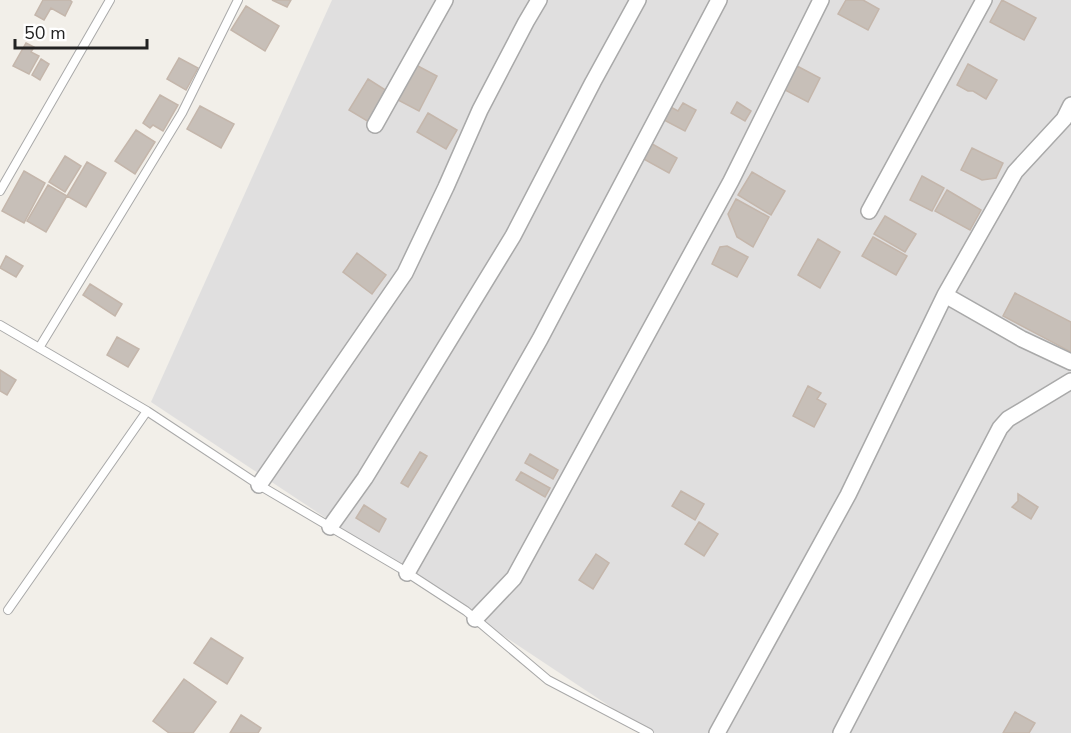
<svg xmlns="http://www.w3.org/2000/svg" width="1071" height="733" viewBox="0 0 1071 733" font-family="'Nunito Sans',sans-serif">
	<style>
		.residential { fill: #e0dfdf }
		.building { fill: #c7bfb8; stroke: #c4b6ab; stroke-width: 1.5 }
		.lines { fill: none; stroke-linecap: round; stroke-linejoin: round }
		.lane-casing { stroke: #a9a9a9; stroke-width: 10 }
		.street-casing { stroke: #a9a9a9; stroke-width: 18 }
		.lane { stroke: #fff; stroke-width: 8 }
		.street { stroke: #fff; stroke-width: 15 }
	</style>
	<rect width="100%" height="100%" fill="#f2efe9"/>
	<path class="residential" d="M332,0H1071V733H650L151,402Z"/>
	<path class="building" d="M43,0H70L72,2L65,16L51,8L44,20L35,15Z
		M272,0H291L287,7Z
		M846,0H863L879,9L868,30L838,14Z
		M1002,0L1036,18L1024,40L990,22Z
		M246,6L279,26L265,51L231,30Z
		M26,43L34,47L31,52L39,56L29,74L13,66Z
		M179,58L198,68L186,90L167,79Z
		M41,59L49,64L40,80L32,75Z
		M968,64L997,80L986,99L973,91H968L957,85Z
		M416,65L437,76L419,111L398,100Z
		M797,66L820,78L808,102L785,90Z
		M368,79L387,91L369,122L349,110Z
		M160,95L178,105L163,131L153,125L150,128L143,123Z
		M737,102L751,111L745,121L731,113Z
		M683,103L696,110L685,131L662,119L669,106L678,111Z
		M200,106L234,124L221,148L187,129Z
		M428,113L457,130L446,149L417,132Z
		M136,130L155,142L135,174L115,161Z
		M647,141L677,158L669,173L640,157Z
		M972,148L1003,163L996,178L982,180L961,170Z
		M65,156L81,166L65,192L49,182Z
		M87,162L106,173L86,207L67,196Z
		M24,171L45,183L24,223L2,211Z
		M752,172L785,191L771,215L738,195Z
		M922,176L944,188L932,211L910,200Z
		M48,185L67,196L46,232L27,221Z
		M947,190L981,210L970,230L935,211Z
		M736,199L769,217L753,247L737,237L728,214Z
		M885,216L916,234L905,252L874,234Z
		M873,237L907,256L896,275L862,256Z
		M818,239L840,252L820,288L798,275Z
		M727,246L748,257L737,277L712,264L720,247Z
		M357,253L386,275L372,294L343,272Z
		M6,256L23,266L16,277L0,268Z
		M90,284L122,304L115,316L83,295Z
		M1015,293L1071,322V352L1003,316Z
		M117,337L139,349L128,367L107,355Z
		M0,370L16,380L7,395L0,391Z
		M808,386L821,393L817,399L826,404L814,427L793,416Z
		M420,452L427,456L408,487L401,483Z
		M530,454L558,470L553,479L525,463Z
		M521,472L550,488L545,497L516,480Z
		M681,491L704,504L695,520L672,506Z
		M1018,494L1038,507L1031,519L1012,507L1018,501Z
		M364,505L386,519L379,532L356,518Z
		M699,522L718,534L704,556L685,544Z
		M596,554L609,563L593,589L579,580Z
		M211,638L243,658L227,684L194,663Z
		M184,679L216,702L193,733H169L153,721Z
		M1015,712L1035,723L1029,733H1003Z
		M241,715L261,728L258,733H230Z"/>
	<g class="lines">
		<defs>
			<path id="lane" d="M0,191L110,0
				M0,325L147,411L259,485L400,568L466,611L548,680L649,733
				M39,348L182,113L238,0
				M8,610L147,411"/>
			<path id="street" d="M375,125L445,0
				M869,211L984,0
				M945,295L1022,339L1071,362
				M259,485L405,273L446,187L480,110L526,22L539,0
				M330,527L365,478L513,236L593,82L638,0
				M407,573L540,339L719,0
				M475,619L514,578L731,181L821,0
				M717,733L848,495L945,295L1015,172L1064,119L1071,105
				M841,733L1000,428L1008,419L1071,381"/>
		</defs>
		<use href="#lane" class="lane-casing"/>
		<use href="#street" class="street-casing"/>
		<use href="#lane" class="lane"/>
		<use href="#street" class="street"/>
	</g>
	<path d="M15 39v9h132v-9" fill="none" stroke="#222222" stroke-width="3"/>
	<text x="24" y="39" font-size="18" fill="#222222" stroke="#ffffff" stroke-width="4.5" paint-order="stroke">50 m</text>
</svg>
